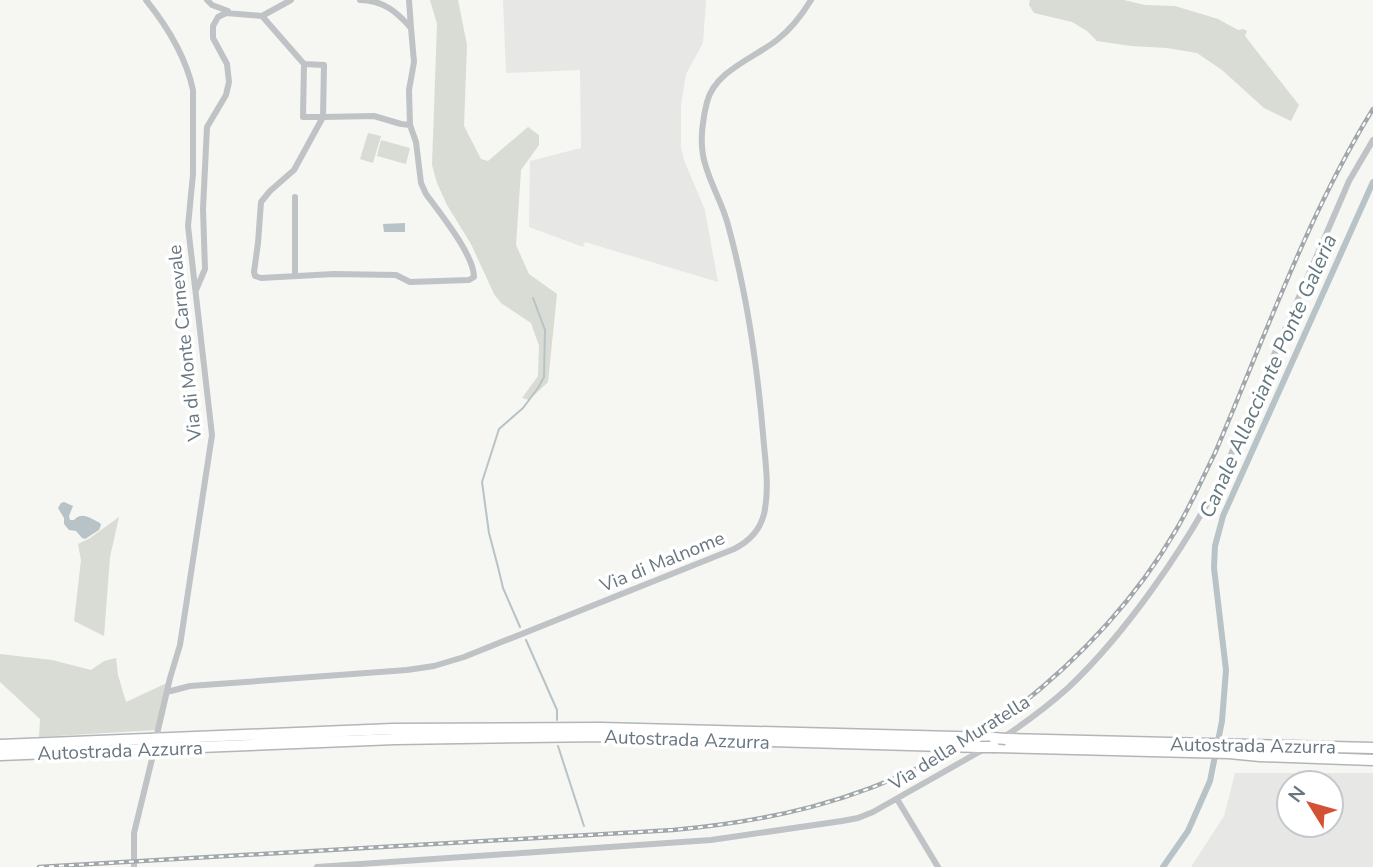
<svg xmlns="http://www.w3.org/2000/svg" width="1373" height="867" viewBox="0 0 1373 867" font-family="'Nunito Sans',sans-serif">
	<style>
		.built { fill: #e7e7e6; fill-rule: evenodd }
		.green { fill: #d8dcd4 }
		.water { fill: #b7c3c6 }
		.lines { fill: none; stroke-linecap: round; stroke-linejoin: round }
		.stream { stroke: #b7c3c6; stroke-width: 2 }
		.canal { stroke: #b7c3c6; stroke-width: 6 }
		.highway-casing { stroke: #b2b6b8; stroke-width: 13 }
		.minor { stroke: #bfc3c6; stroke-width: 6 }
		.highway { stroke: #fff; stroke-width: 10 }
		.rail-casing { stroke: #a1a7ab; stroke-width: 4.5 }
		.rail { stroke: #fff; stroke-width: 2; stroke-dasharray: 5; stroke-linecap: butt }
		.highway-bridge-casing { stroke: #b2b6b8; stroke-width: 13; stroke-linecap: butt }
		.highway-bridge { stroke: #fff; stroke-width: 10 }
		.labels { text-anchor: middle; stroke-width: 7; stroke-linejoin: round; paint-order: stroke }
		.street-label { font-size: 19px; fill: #687781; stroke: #fff }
		.water-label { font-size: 21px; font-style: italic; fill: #63787e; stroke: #fff }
	</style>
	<rect width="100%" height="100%" fill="#f6f6f3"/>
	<path class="built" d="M503,0H706L703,43L686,74L681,105V147L684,160L705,210L718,282L585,242L583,247L529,227L530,161L581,148L580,70L506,73Z
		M1235,773H1373V867H1191L1224,816ZM1331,783V825H1289V783Z"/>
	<path class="green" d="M430,0H458L467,45L464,126L481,159L488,161L528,127L539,135V145L521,170L516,245L529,274L557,294L548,382L529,400L522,398L538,376L539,346L531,323L501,303L494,294L471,244L447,205L437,183L432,165L437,24Z
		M1030,0H1124L1145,5L1175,6L1218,19L1238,30L1243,29L1247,31L1245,36L1299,105L1291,121L1264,108L1222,70L1197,53L1167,48L1131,46L1097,41L1087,31L1072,22L1034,13L1029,5Z
		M368,133L381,136L373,163L360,159Z
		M381,140L410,148L406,164L377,156Z
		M119,517L110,557L104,636L74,621L81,560L78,544L90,538Z
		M0,654L52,660L91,670L104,661L116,658L118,675L126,702L169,682L156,730L39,737L40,719L0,682Z"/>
	<path class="water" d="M405,223V232H384L383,224Z
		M64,502L73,506L69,516L70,520H74C82,511 90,518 100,523L101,525L99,530L85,539L82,538L76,531L69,530L64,524V518L58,508L61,503Z"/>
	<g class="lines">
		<path class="stream" d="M520,627L503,588L498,567L489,533L482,482L499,429L523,408L538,388L544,377L545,330L533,298
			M526,640L557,710V720
			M558,746L584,826"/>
		<path class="canal" d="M1163,867L1188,831L1210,781L1222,721L1226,670L1214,568L1215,546L1223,516L1373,182"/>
		<defs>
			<path id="highway" d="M1006,739L1373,748
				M0,745L393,729L601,728L994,738
				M994,747L1229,753L1260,756L1373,760
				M0,755L395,739L602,736L980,747"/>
		</defs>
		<use href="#highway" class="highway-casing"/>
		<path class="minor" d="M146,0C167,26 186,57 193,90V174L188,226L212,435L180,645L170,678L157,734
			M207,0L212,5L228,11
			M360,0C383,0 397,12 411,28L414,62L409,90L410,125L416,142L421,183L426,194C440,213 474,255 474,277L469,280L410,282L396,275L334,274L261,278L255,276L254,272L258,243L261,202L270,191L294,170L323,117L374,116L401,124L410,125
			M409,0L411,28
			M262,16L304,64
			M304,64L324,65L323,117H303Z
			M295,197V276
			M196,290L205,269L203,209L207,127L226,95L229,82L227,64L213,38V26L218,17L226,13L262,16L291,0
			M167,692L190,686L407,670L434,666L464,657L734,549C748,542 760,530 764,514C770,488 765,460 763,434C757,363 747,294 728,225C722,201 707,179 703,155C700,139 703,117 707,102C715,71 754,58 777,40C791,29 802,15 811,0
			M1001,739C1025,723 1048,706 1069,687C1126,633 1184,549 1220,480L1349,181L1373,140
			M897,799L938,867
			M134,867V833L153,755
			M317,867L711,840L842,821L858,818L873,812L986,748"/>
		<use href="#highway" class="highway"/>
		<defs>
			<path id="rail" d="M997,723C1069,670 1131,607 1176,530C1191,505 1202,479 1215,453C1265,337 1307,216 1373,109
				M39,867L673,830C771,821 854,802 942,756"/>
		</defs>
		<use href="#rail" class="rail-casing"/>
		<use href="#rail" class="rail"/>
		<defs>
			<path id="highway-bridge" d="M994,738L1006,739
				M980,747H994"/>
		</defs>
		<use href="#highway-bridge" class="highway-bridge-casing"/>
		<use href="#highway-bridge" class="highway-bridge"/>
	</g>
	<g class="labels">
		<g class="street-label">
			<text transform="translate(184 343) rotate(-96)" y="7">Via di Monte Carnevale</text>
			<text transform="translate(662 561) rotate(-22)" y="7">Via di Malnome</text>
			<text transform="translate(687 739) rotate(2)" y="7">Autostrada Azzurra</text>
			<text transform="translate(959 742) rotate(-32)" y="7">Via della Muratella</text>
			<text transform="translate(1253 745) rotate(1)" y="7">Autostrada Azzurra</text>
			<text transform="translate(120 750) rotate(-2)" y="7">Autostrada Azzurra</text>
		</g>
		<g class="water-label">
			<text transform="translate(1268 376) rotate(-66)" y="7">Canale Allacciante Ponte Galeria</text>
		</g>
	</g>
	<g transform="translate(1310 804) rotate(307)"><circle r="33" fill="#ffffff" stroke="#c3c9cd" stroke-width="2"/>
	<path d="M0-5L12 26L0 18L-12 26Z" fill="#d35236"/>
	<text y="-10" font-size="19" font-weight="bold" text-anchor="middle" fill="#687781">N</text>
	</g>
</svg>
